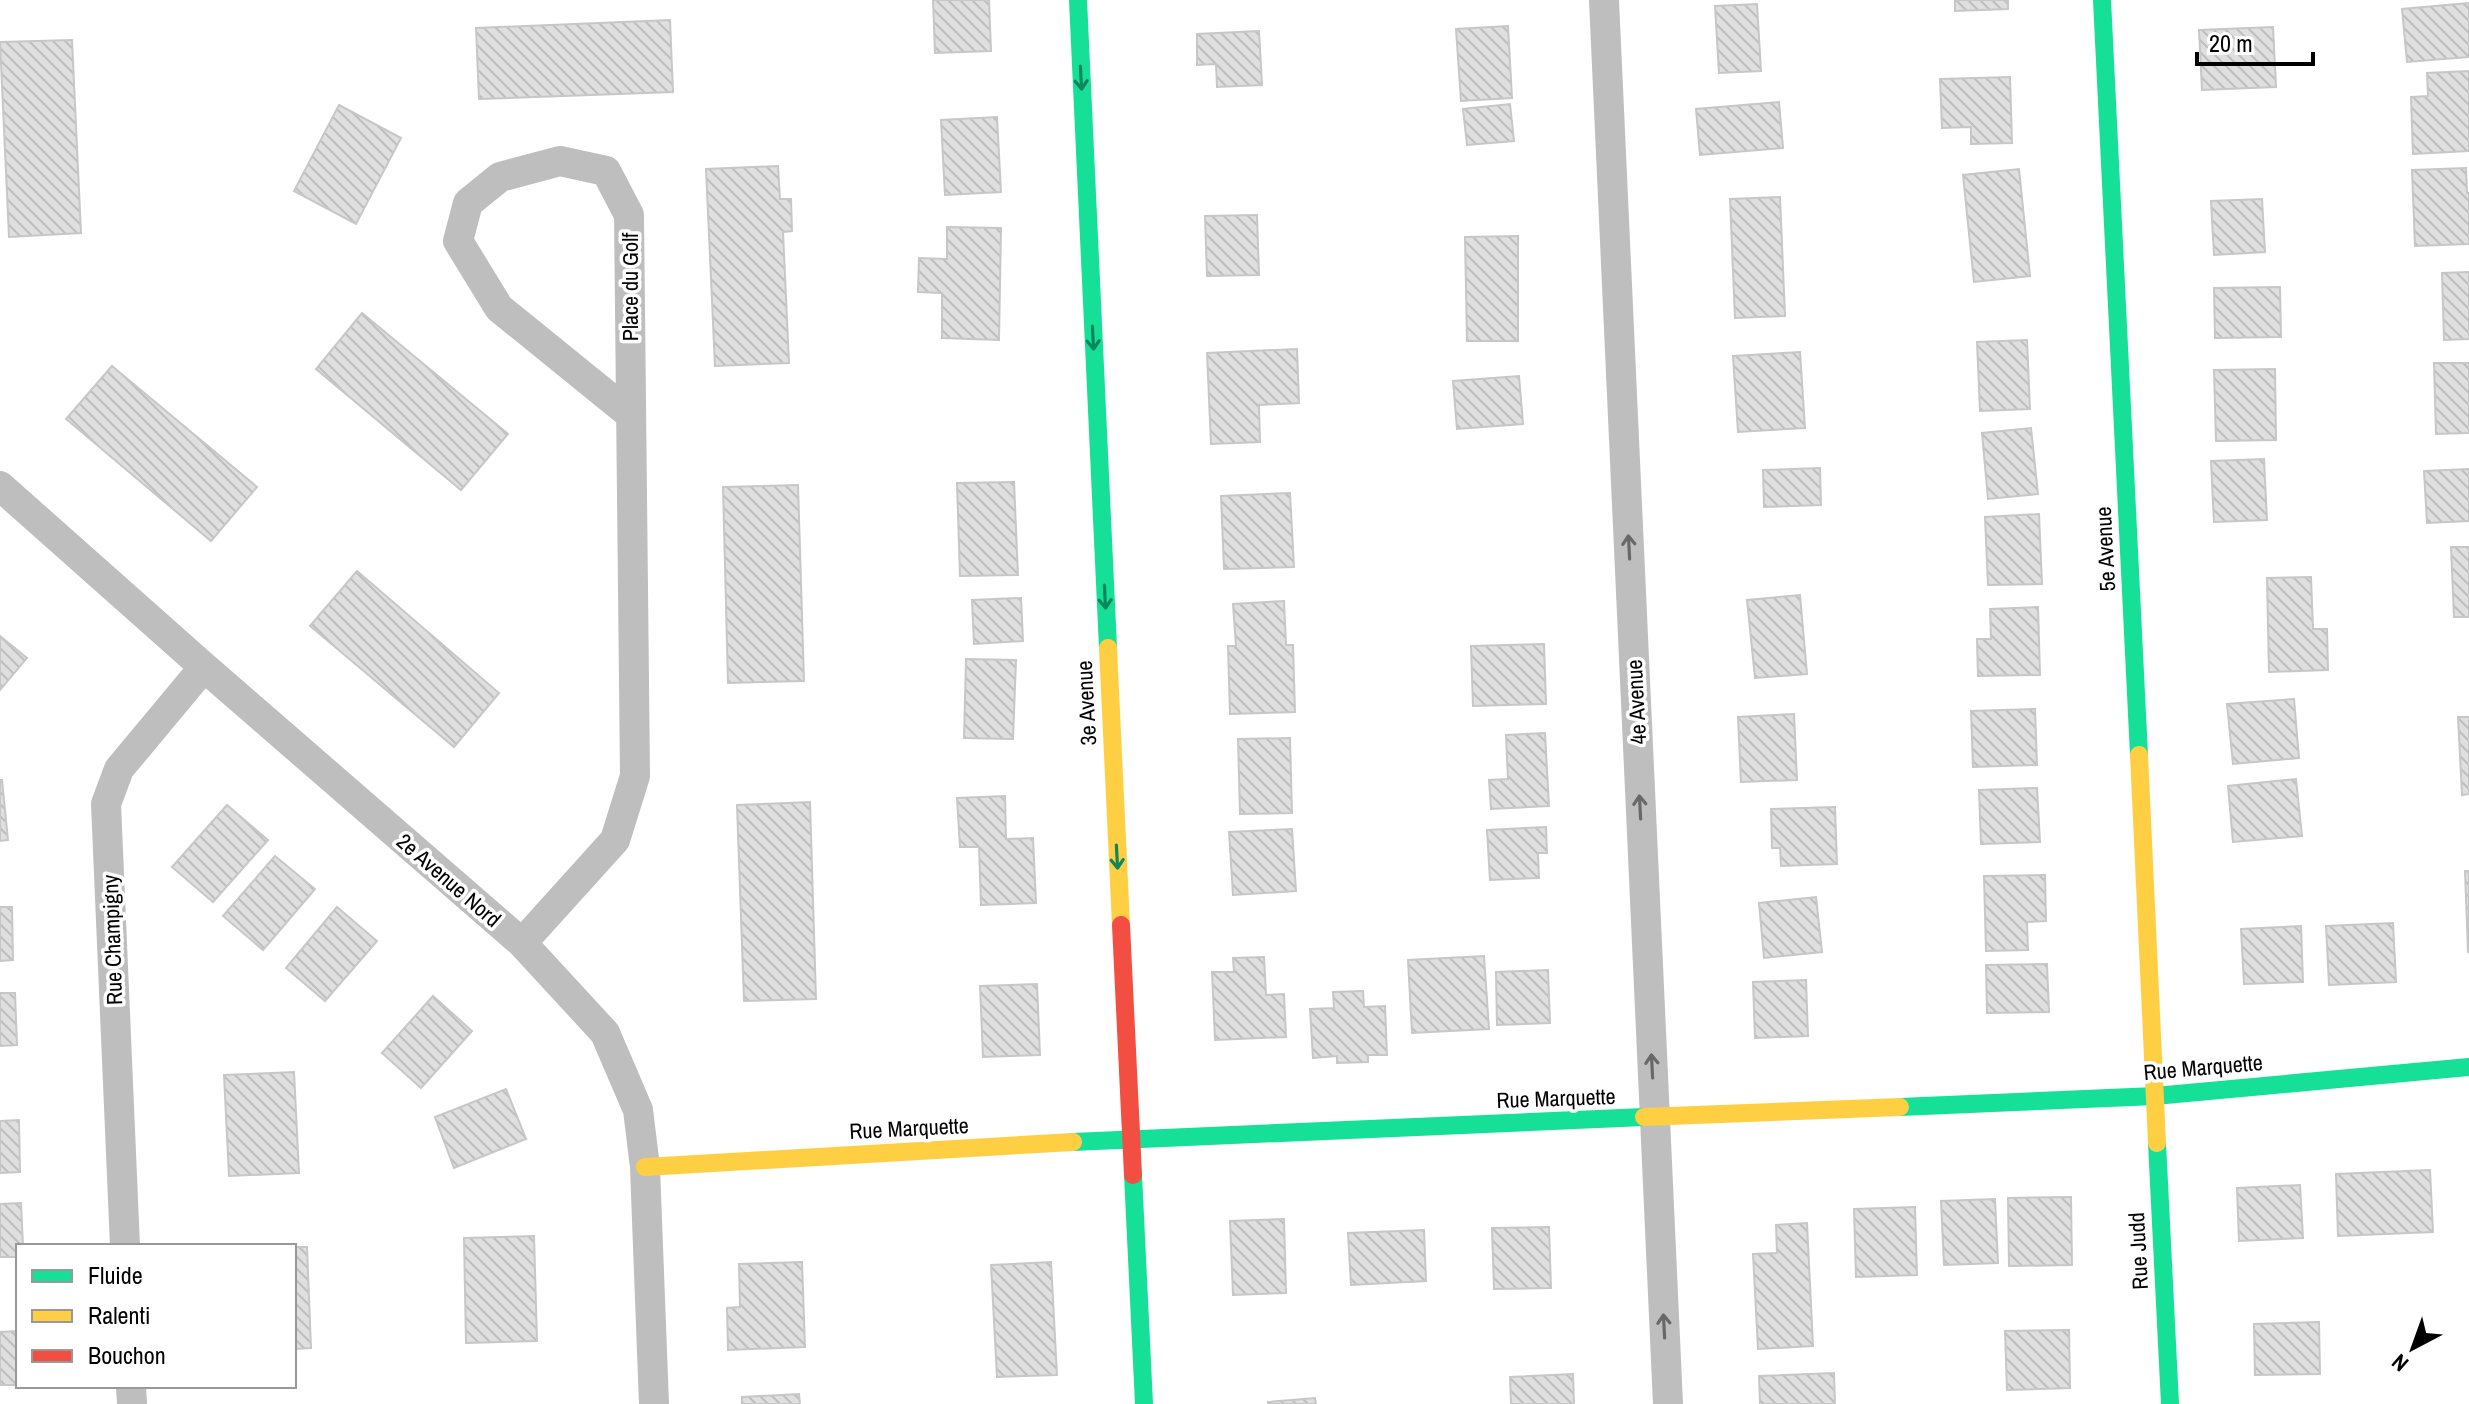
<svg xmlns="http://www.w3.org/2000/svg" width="2469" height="1404" viewBox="0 0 2469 1404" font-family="'Archivo Narrow',sans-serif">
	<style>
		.building { fill: url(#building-back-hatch); stroke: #c7c7c7; stroke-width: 2 }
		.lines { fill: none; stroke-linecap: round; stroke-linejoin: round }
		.street { stroke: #bebebe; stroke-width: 30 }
		.fast { stroke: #16e098; stroke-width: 18 }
		.slow { stroke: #ffcf43; stroke-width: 18 }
		.jam { stroke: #f24e42; stroke-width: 18 }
		.oneway { stroke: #0d865b }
		.oneway2 { stroke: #686868 }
		.labels { text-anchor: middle; stroke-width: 7; stroke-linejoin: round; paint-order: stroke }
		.street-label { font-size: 22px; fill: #000; stroke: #fff }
	</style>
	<defs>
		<pattern id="building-back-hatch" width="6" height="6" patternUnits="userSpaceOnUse" patternTransform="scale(2)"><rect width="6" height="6" fill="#dfdfdf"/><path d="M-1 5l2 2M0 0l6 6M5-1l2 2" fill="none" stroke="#bebebe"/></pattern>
	</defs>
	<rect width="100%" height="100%" fill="#fff"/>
	<path class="building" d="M933,0H989L991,51L935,53Z
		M1955,0H2008V9L1955,11Z
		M2469,3V57L2407,62L2402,9Z
		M1757,4L1761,71L1719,73L1715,6Z
		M670,20L673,92L479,99L476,28Z
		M1508,26L1512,98L1461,101L1456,29Z
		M2273,27L2276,87L2202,90L2199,30Z
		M1259,31L1262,85L1217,87L1216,64L1197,65V34Z
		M72,40L81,233L9,237L0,42Z
		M2469,71V151L2413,154L2411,97L2428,96L2427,73Z
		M2010,77L2012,143L1971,144V127L1942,128L1940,79Z
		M1779,102L1783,148L1700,155L1696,109Z
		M1510,104L1514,141L1467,145L1463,109Z
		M339,105L401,138L356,224L294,191Z
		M997,117L1001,192L945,195L941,120Z
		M778,166L780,199H791L792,231L783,232L789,363L715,366L706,169Z
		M2466,168L2467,193H2469V244L2415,246L2412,170Z
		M2019,169L2030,276L1974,282L1963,175Z
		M1780,197L1785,316L1735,318L1730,199Z
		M2262,199L2265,252L2214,255L2211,201Z
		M1257,215L1259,275L1207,276L1205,216Z
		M947,227L1001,228L999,340L942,338V293L918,292L919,258L947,259Z
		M1518,236V341H1467L1465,237Z
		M2469,272V339L2444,340L2442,273Z
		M2280,287L2281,337L2215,338L2214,288Z
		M362,313L508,434L461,490L316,369Z
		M2027,340L2030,409L1980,411L1977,342Z
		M1297,349L1299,403L1259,405L1260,442L1211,444L1207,353Z
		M1800,352L1805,428L1738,432L1733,356Z
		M2434,363H2469V433L2436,434Z
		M112,366L257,487L211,541L66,419Z
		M2275,369L2276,440L2216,441L2214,370Z
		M1519,376L1523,424L1457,429L1453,381Z
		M2031,428L2038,494L1988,499L1982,433Z
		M2264,459L2267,520L2214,522L2211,461Z
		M1820,468L1821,505L1764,507L1763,470Z
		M2469,469V521L2427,523L2424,471Z
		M1014,482L1018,575L960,576L957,483Z
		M798,485L804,681L728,683L723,487Z
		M1290,493L1294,567L1224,569L1221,496Z
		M2039,514L2042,584L1988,585L1985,517Z
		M2451,547H2469V617H2454Z
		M357,571L499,693L454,747L310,626Z
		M2311,577L2313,629H2327L2328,670L2269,672L2267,578Z
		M1800,595L1807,674L1755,678L1747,600Z
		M1021,598L1023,641L974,644L972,600Z
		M1284,601L1286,645H1293L1295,712L1230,714L1228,646H1236L1233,604Z
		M2038,607L2040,675L1978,676L1977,639H1991L1990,609Z
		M0,636L27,658L0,690Z
		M1544,644L1546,704L1473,706L1471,646Z
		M966,659L1016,660L1013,739L964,738Z
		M2294,699L2299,758L2233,764L2227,704Z
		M2035,709L2037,765L1973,767L1971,711Z
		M1794,714L1797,780L1741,782L1738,717Z
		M2458,717H2469V794L2462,795Z
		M1545,733L1549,806L1491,809L1489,780L1508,779L1506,735Z
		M1290,738L1292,813L1240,814L1238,739Z
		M2296,779L2302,836L2233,842L2228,786Z
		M0,780H2L8,840L0,841Z
		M2037,788L2040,842L1981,844L1979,790Z
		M1005,796L1006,839L1033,838L1036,903L981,905L979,847H960L957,798Z
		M810,802L816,999L744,1001L737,805Z
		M227,805L268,840L213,902L172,867Z
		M1835,807L1837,864L1781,866L1780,848H1772L1771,809Z
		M1546,827L1547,853H1538L1539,878L1490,880L1487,830Z
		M1292,829L1296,891L1233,895L1229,832Z
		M275,856L315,889L263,950L223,916Z
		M2465,871H2469V952H2468Z
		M2045,875L2046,921L2027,922L2028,950L1986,951L1984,876Z
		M1816,897L1822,952L1764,958L1759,903Z
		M0,907H12L13,960L0,961Z
		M337,907L377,941L325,1001L286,968Z
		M2393,923L2396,982L2329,985L2326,926Z
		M2301,926L2303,982L2244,984L2241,929Z
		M1484,956L1489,1029L1412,1033L1408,960Z
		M1264,957L1266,995L1284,994L1286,1037L1215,1040L1212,972H1234L1233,958Z
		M2047,964L2049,1012L1987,1013L1986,965Z
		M1548,970L1550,1023L1497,1025L1496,972Z
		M1806,980L1808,1036L1755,1038L1753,982Z
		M1037,984L1040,1055L983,1057L980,986Z
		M1363,991L1364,1007L1385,1006L1387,1055H1368V1062L1337,1063V1056L1313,1058L1310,1009L1334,1008L1333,992Z
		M0,993H15L17,1045L0,1046Z
		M433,996L472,1031L421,1088L382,1053Z
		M294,1072L299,1173L229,1176L224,1075Z
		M506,1089L526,1139L454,1168L435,1117Z
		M19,1120L20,1172L0,1173V1121Z
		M2430,1170L2433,1232L2338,1236L2336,1174Z
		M2300,1185L2303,1238L2239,1241L2237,1188Z
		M2071,1197L2072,1265L2009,1266L2008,1198Z
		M1995,1199L1998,1263L1944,1265L1941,1201Z
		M21,1203L23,1246H18V1257H0V1204Z
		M1915,1207L1917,1275L1856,1277L1854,1209Z
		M1284,1219L1286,1293L1233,1295L1230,1221Z
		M1807,1223L1813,1346L1758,1349L1753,1254L1777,1253L1776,1225Z
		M1549,1227L1551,1288L1494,1289L1492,1228Z
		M1424,1230L1426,1281L1351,1285L1348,1233Z
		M534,1236L537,1341L466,1343L464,1238Z
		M294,1247H307L311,1348L294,1349Z
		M802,1262L805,1347L728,1350L727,1308L740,1307L739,1264Z
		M1051,1262L1057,1375L997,1377L991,1265Z
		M2319,1322L2320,1374L2255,1375L2254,1324Z
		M2069,1330L2070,1388L2007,1390L2005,1331Z
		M18,1331V1385H0V1332Z
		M1834,1373L1835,1404H1760L1759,1376Z
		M1573,1374L1574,1404H1511L1510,1377Z
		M799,1394L800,1404H742V1397Z
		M1315,1398L1316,1404H1268V1402Z"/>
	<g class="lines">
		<path class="street" d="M1604,0L1668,1404
			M0,486L204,667L522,943L605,1033L638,1110L645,1167L654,1404
			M522,943L615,840L635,776L629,215L606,171L560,161L500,177L468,203L458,241L499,308L631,415
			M125,1246L106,804L119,769L204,667
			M131,1386L132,1404"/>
		<path class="fast" d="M1078,0L1108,648
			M2102,0L2139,755
			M1900,1107L2155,1096L2469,1067
			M1073,1142L1644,1117
			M2157,1143L2170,1404
			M1133,1175L1144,1404"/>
		<path class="slow" d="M1108,648L1121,925
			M2139,755L2157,1143
			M1644,1117L1900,1107
			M645,1167L1073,1142"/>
		<path class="jam" d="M1121,925L1133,1175"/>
	</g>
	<defs><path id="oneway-shaft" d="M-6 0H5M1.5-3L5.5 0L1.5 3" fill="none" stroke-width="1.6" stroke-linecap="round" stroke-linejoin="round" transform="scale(2)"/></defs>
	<g class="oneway">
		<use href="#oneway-shaft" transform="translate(1081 78) rotate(87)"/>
		<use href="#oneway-shaft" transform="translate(1093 338) rotate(87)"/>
		<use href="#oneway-shaft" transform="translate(1105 597) rotate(87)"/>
		<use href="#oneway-shaft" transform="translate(1117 857) rotate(87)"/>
	</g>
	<g class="oneway2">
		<use href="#oneway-shaft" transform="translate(1629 547) rotate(-93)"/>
		<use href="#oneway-shaft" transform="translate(1640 807) rotate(-93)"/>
		<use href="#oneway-shaft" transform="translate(1652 1066) rotate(-93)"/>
		<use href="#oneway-shaft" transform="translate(1664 1326) rotate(-93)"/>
	</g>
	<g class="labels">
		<g class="street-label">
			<text transform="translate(630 287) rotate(-90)" y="8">Place du Golf</text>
			<text transform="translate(2105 549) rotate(-93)" y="8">5e Avenue</text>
			<text transform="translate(1636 702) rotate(-93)" y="8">4e Avenue</text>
			<text transform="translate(1086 703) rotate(-93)" y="8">3e Avenue</text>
			<text transform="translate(449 880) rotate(41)" y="8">2e Avenue Nord</text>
			<text transform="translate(112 940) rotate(-92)" y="8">Rue Champigny</text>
			<text transform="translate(2203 1067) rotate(-5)" y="8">Rue Marquette</text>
			<text transform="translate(1556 1098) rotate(-2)" y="8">Rue Marquette</text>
			<text transform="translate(909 1128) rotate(-3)" y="8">Rue Marquette</text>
			<text transform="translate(2138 1251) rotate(-93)" y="8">Rue Judd</text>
		</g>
	</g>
	<rect x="16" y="1244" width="280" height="144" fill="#ffffff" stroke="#999999" stroke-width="2"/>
	<rect x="32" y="1270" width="40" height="12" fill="#16e098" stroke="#999999" stroke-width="2"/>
	<text x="88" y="1284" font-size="24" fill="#000000">Fluide</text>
	<rect x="32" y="1310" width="40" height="12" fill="#ffcf43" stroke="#999999" stroke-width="2"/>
	<text x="88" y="1324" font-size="24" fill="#000000">Ralenti</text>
	<rect x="32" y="1350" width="40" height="12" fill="#f24e42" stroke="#999999" stroke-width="2"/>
	<text x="88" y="1364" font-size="24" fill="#000000">Bouchon</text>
	<g transform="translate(2413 1348) rotate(221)" stroke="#ffffff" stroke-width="6" paint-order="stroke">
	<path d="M0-6L14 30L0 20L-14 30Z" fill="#000000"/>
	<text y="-12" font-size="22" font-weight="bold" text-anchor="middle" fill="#000000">N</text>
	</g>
	<path d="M2197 52v12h116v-12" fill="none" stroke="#000000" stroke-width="4"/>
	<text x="2209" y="52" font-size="24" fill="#000000" stroke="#ffffff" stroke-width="6" paint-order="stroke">20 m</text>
</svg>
